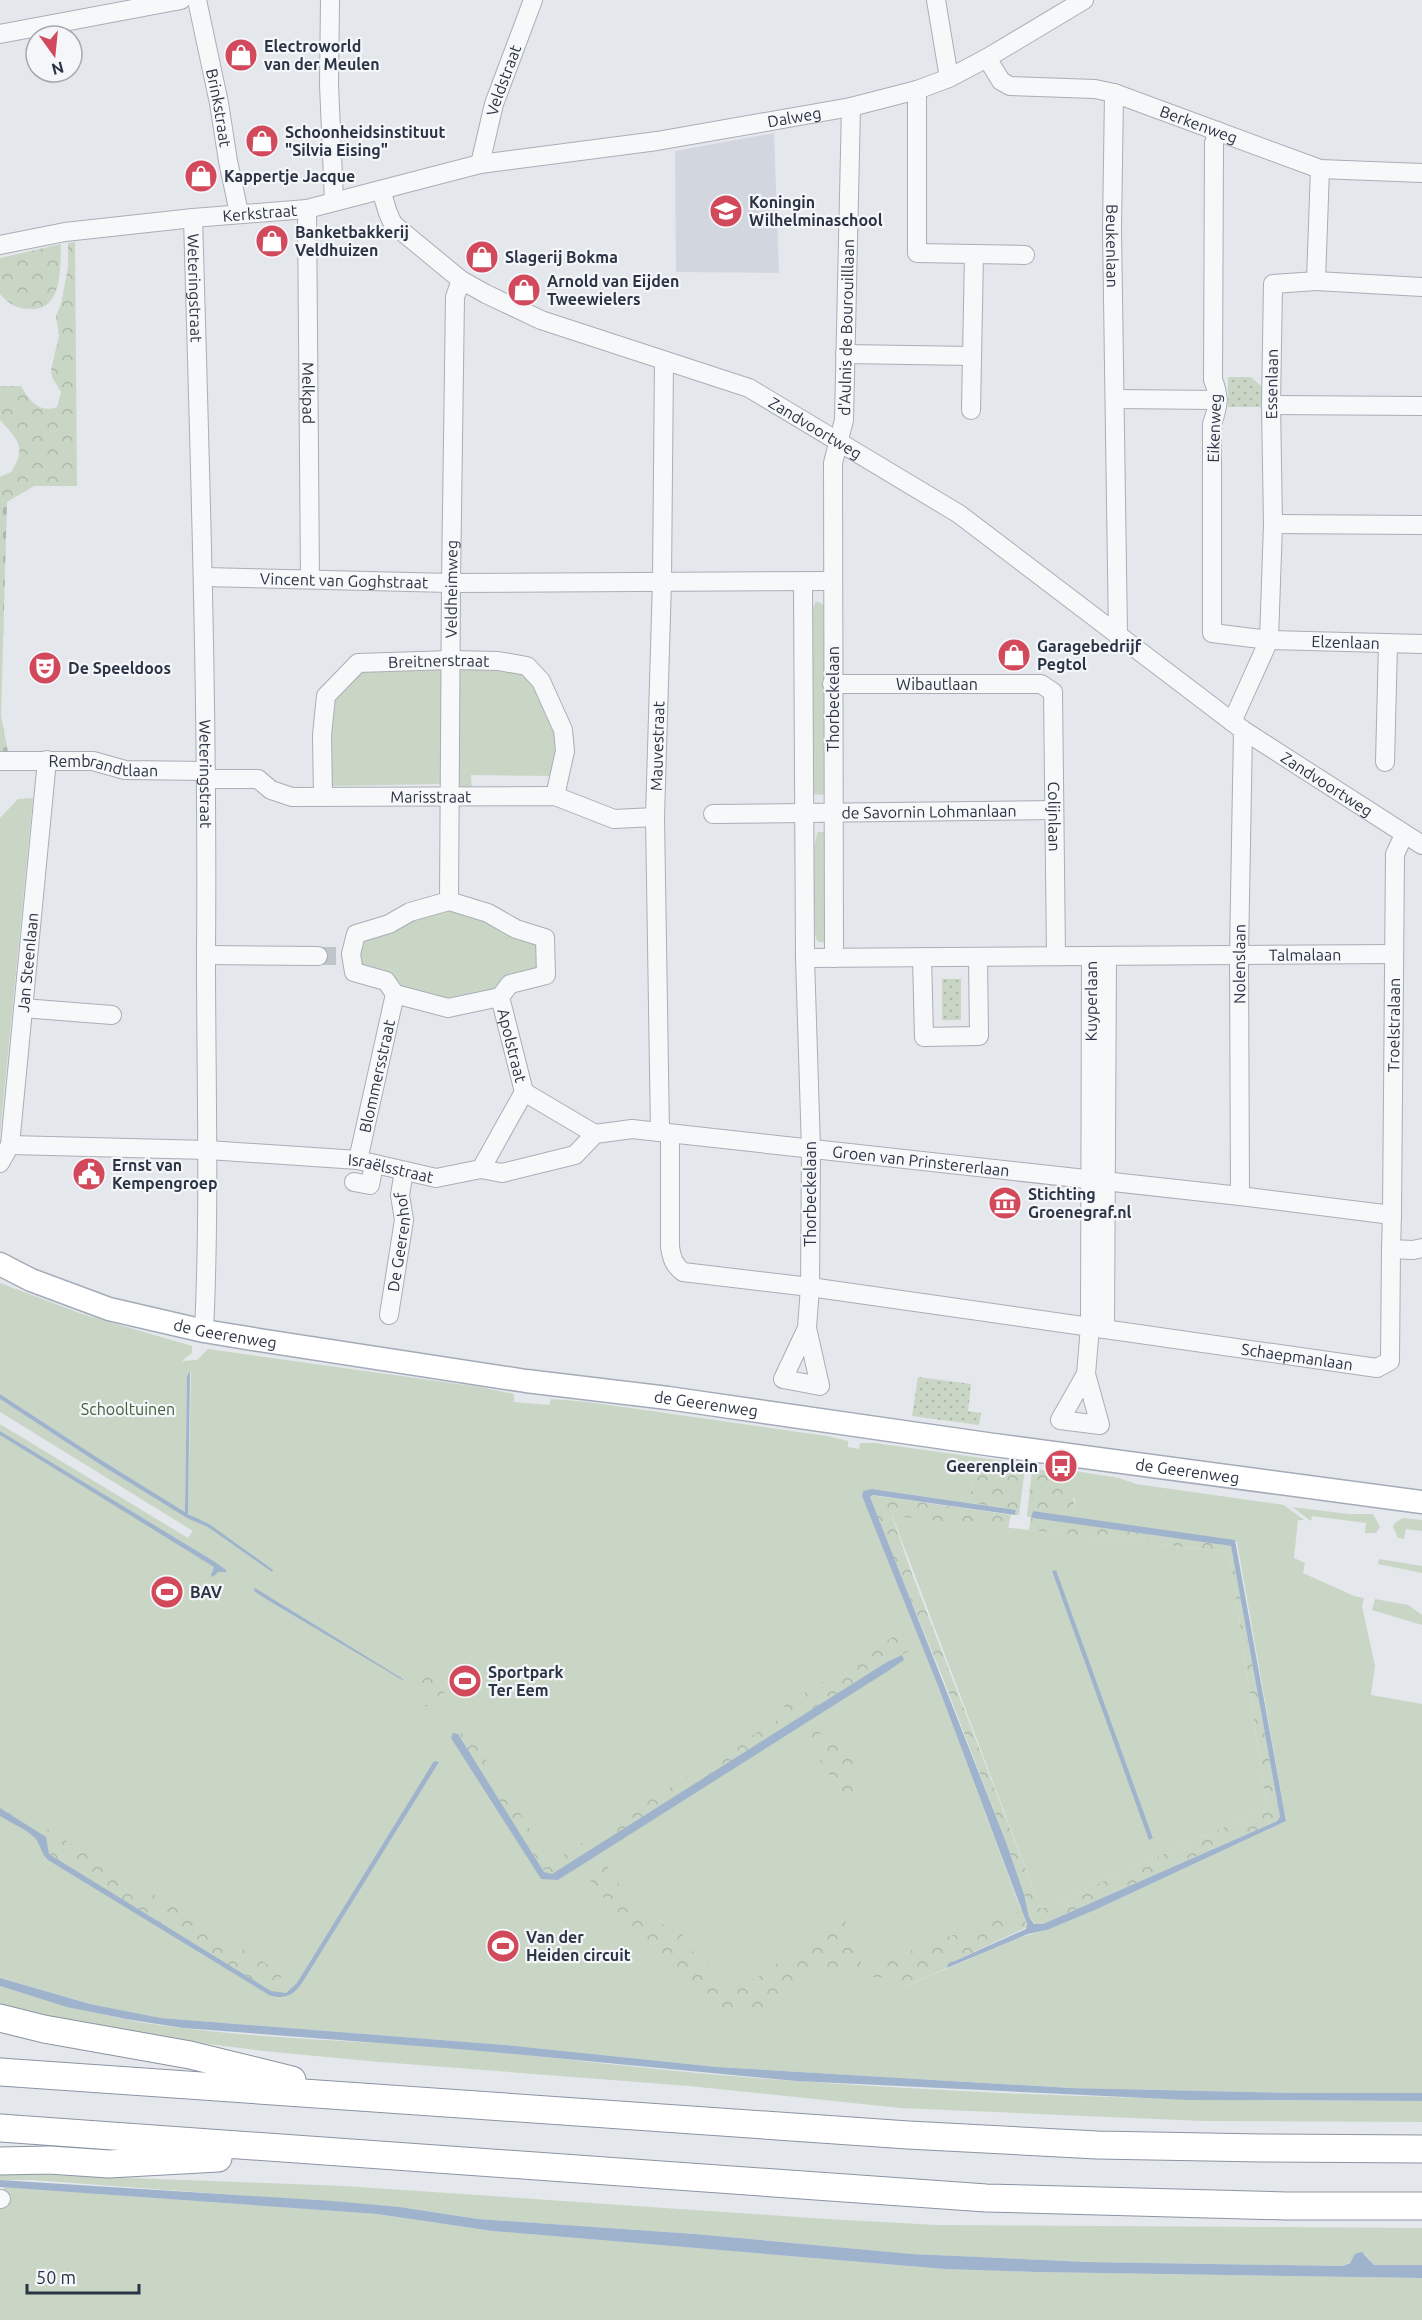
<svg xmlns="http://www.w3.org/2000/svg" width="1422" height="2320" viewBox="0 0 1422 2320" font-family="Ubuntu,sans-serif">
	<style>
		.built { fill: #d2d6de }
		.green { fill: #c9d6c5; fill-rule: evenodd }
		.forest { fill: url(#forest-crowns) }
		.cemetery { fill: url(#cemetery-stones) }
		.park { fill: url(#park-dots) }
		.water { fill: #9fb4cc }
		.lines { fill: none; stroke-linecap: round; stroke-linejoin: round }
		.minor-tunnel { stroke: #bfc3cb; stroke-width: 18; stroke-dasharray: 18 9; stroke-linecap: butt }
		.minor-casing { stroke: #a9aeb7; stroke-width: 20 }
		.major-casing { stroke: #a3abb8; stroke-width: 25 }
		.highway-casing { stroke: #8b94a3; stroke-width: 29 }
		.minor { stroke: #f7f8fa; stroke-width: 18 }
		.major { stroke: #fff; stroke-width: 22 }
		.highway { stroke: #fff; stroke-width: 27 }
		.labels { text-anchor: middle; stroke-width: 4.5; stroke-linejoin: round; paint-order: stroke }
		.poi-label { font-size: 16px; font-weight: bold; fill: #2b3445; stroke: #f4f6f9; text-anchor: start }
		.street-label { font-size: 16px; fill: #2b3445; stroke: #f4f6f9 }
		.park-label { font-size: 16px; fill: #3f6138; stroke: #f4f6f9 }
	</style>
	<defs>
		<pattern id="forest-crowns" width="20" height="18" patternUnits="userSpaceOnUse" patternTransform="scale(1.5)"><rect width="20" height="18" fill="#c9d6c5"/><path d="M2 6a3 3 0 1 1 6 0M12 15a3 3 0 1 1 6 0" fill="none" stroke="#adb8ab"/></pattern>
		<pattern id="cemetery-stones" width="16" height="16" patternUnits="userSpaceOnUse" patternTransform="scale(1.5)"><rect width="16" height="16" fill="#c9d6c5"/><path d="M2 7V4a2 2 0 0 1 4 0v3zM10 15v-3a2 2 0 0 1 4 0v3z" fill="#adb8ab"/></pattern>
		<pattern id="park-dots" width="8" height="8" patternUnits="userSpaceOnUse" patternTransform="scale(1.5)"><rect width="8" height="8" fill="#c9d6c5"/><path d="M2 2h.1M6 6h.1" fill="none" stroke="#adb8ab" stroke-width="1.8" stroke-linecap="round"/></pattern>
	</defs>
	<rect width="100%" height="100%" fill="#e4e7ec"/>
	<path class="built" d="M774,133L779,273L676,272L675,151Z"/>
	<path class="green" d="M816,601L827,606L826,793L822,795L814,794L812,611Z
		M461,664L509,667L530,676L559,738L554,776L471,775L472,790L459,791L456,671Z
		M444,670L442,784L332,786V700L359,672Z
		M33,798L0,1135V818L18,799Z
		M818,832H827V943L819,942L816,939L815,933C815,912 810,846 818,832Z
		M447,907L538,940L541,967L497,992L454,1003L406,992L398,980L362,970L359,938Z
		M0,1283L82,1314L192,1346V1353L182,1361L197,1360L208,1349L480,1387L514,1394V1402L549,1405L551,1399L588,1402L827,1436L848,1441V1447L859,1449L860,1443H875L1003,1461L994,1473L979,1472L974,1474L969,1503L872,1489L862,1493L938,1686L1027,1926L908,1980L902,1988L1021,1937L1047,1930L1095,1910L1286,1821L1237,1542L1233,1540L1073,1517L1075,1499L1061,1484L1054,1471L1056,1468L1119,1478L1136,1484L1284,1505L1304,1520H1298L1294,1558L1305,1563L1303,1573L1354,1596L1364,1598L1362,1606L1375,1666L1371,1695L1422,1704V2093H1292L1070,2088L717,2067L505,2045L161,2018L90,2004L0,1978V1434L185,1544L0,1431V1424L188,1538L193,1531L0,1412V1399L104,1467L181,1514L193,1517L188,1513L191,1371L187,1376L185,1512L98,1458L0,1394Z
		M1292,1507L1349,1514H1373L1380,1527L1376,1533H1365L1366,1523L1312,1516L1311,1521Z
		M892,1515L1229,1552L1267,1808L1041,1909ZM1055,1570L1153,1838L1150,1839L1053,1571Z
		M1403,1518L1422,1520V1531L1406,1529L1404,1539L1398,1538L1393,1527L1395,1523Z
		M1379,1559L1422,1566V1573L1378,1564Z
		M1375,1599L1408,1605L1422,1615V1625L1372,1610Z
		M0,1986C60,2005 120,2021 182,2028C279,2040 378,2041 476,2050C583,2061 690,2074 797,2081C1005,2096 1214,2102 1422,2101V2122L1202,2121L901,2108L689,2086L380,2062L263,2051L136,2035L0,2006Z
		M0,2173L344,2186L826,2219L937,2225L1422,2228V2265H1374L1365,2254L1343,2266L1087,2262L912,2254L695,2234L478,2219L400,2207L32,2180H0Z
		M4,2187L377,2214L492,2231L945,2269L1036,2272L1422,2278V2320H0V2202H3Z"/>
	<path class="forest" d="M75,242L77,486H34L7,502L0,501V477L11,472C28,447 16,438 0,420V386H21C29,400 40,414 57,407L61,392L52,377L51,370L59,336L56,316L61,304L68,267V243Z
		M61,244C60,267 63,309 32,309C17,309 10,305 0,294V258Z
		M1002,1464L1025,1467L1019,1515H1015L1016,1510L969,1503L974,1474L979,1472L994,1473Z
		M1032,1469L1054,1471L1061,1484L1068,1485C1076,1495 1074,1505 1073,1517L1033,1511L1031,1517L1231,1546L1280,1817L1277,1821L1043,1924L1036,1925L1029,1917L1024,1894L1006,1842L944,1681L870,1500L871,1495L1011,1515L1008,1528L892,1516L911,1571L1041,1909L1267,1808L1229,1552L1029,1530L1031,1517L1027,1516Z
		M901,1632L909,1651L887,1662L552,1874L545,1872L458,1735L467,1729L551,1863L788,1713L784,1706Z
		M428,1666L445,1694L425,1707L417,1682Z
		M817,1727L824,1741L832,1739L835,1746L849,1741L856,1762L849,1765L861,1797L847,1803L804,1735Z
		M0,1800L283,1974L271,1991L49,1854L47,1850L48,1839L0,1808Z
		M606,1864L649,1931L660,1924L677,1927L691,1949L734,1992L845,1920L863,1968L1022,1910L1027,1927L948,1964L947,1968L902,1988L884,1978L820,1971L812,1975L775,2005L751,2012L731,2014L665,1969L638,1941L587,1877Z"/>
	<path class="cemetery" d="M0,501L7,502L1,716L8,752L0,754Z"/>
	<path class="park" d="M1228,377H1251L1263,388V407H1228Z
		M942,979H961V1020H942Z
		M918,1377L971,1384L968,1411L981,1413L979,1425L912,1416Z"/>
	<path class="water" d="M190,1371L188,1514L209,1524L273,1570L272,1572L208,1527L187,1518L104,1467L0,1399V1394L98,1458L185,1512L187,1376Z
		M0,1431L215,1562L226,1570V1572H218L213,1577L211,1575L214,1567L0,1435Z
		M872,1489L1016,1510L1015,1515L873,1495L870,1497L1006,1842L1024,1894L1029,1917L1034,1924H1043L1277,1821L1280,1817L1231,1546L1033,1518L1031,1517L1033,1511L1235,1540L1286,1821L1095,1910L1047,1930L1028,1934L947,1968L948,1964L1026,1929L1027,1924L938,1686L862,1496L863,1491Z
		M1056,1570L1153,1838L1149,1840L1052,1571Z
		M255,1588L403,1679L404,1681L266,1599L254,1591Z
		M902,1655L904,1660L888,1671L558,1880L541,1879L451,1738L453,1733L458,1734L544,1872L552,1874L887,1662Z
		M434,1761L439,1762L302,1983C293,1996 284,2000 269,1995L48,1860C41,1854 41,1845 35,1838C26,1829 11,1823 0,1816V1808L46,1837L49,1854L271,1991L286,1993L297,1983Z
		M0,1978L90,2004L161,2018L505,2045L717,2067L1070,2088L1292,2093H1422V2101L1188,2100L796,2081L470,2050L183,2028L126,2019L67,2007L0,1986Z
		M0,2180L332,2201L400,2207L478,2219L695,2234L912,2254L1087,2262L1343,2266L1350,2263L1355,2254L1362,2252L1374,2265H1422V2278L1036,2272L945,2269L492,2231L377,2214L0,2187Z"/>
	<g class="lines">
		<path class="minor-tunnel" d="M318,956H336"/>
		<defs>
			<g id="minor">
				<path id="s1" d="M197,0L219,103L228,161L239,213"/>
				<path d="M330,0L329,84L334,201"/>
				<path d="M936,0L949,78"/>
				<path d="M0,34L181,0"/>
				<path id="s2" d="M987,58L1001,81L1010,86L1095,89L1114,93L1320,169L1422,173"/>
				<path d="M917,90V253L974,254L971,410"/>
				<path id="s3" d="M1114,93L1112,230L1118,636"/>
				<path id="s4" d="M1218,131L1214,143L1213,380C1220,396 1218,408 1212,424V633L1269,640L1422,644"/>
				<path id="s5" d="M480,164L494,104L533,0"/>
				<path id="s6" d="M381,190L388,213L393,224L461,280L486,294L541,320L749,388L959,514L1243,730L1422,845"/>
				<path id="s7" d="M307,209L310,579"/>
				<path id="s8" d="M193,218C200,464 208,710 206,956C206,1081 210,1206 204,1331"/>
				<path id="s9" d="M0,245L65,232L193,218L307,209L480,164L657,141L851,107L917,90L949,78L987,58L1084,0"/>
				<path d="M974,254L1025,255"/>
				<path d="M1316,281L1422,287"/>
				<path d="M845,354L972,356"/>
				<path d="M1115,399L1218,400"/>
				<path d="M1271,405L1422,406"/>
				<path d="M1273,524L1422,525"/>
				<path id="s10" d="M204,577L451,583L832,581"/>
				<path d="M803,581L805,958L811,1149L810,1287L807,1328L820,1386L783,1379L807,1328"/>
				<path id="s11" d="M832,684H1041L1053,692L1056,956"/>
				<path id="s12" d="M1232,722L1269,640L1273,524L1271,405L1273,284L1316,281L1320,169"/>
				<path id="s13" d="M0,761H93L125,770L206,771"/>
				<path d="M1385,762L1388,644"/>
				<path id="s14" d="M206,779H258L271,790L292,797L555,796L614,819L655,817"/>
				<path id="s15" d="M323,797L322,735L326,696L358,663L451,660L498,661L527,666L541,681L563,730L565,751L555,796"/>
				<path id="s16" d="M713,814L1054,810"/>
				<path id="s17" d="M449,901L451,583L455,297L461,280"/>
				<path d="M449,901L488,913L516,929L545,938L546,975L510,984L500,997L448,1008L395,994L386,981L354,972L351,954L356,934L389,924L410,912Z"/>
				<path d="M206,955L318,956"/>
				<path d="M922,957L924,1037L979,1036L978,957"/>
				<path id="s18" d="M805,958L1394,954"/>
				<path id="s19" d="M834,958L833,463L844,420L851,107"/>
				<path id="s20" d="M500,997L524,1092L595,1134"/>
				<path d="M23,1008L112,1015"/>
				<path id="s21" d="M660,1132L655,817L662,581L664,361"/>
				<path id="s22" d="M670,1134V1247C672,1259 674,1265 683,1272L810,1287L1377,1368L1390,1361L1391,1249"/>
				<path id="s23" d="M10,1145L208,1150L358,1160L436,1178L481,1169L502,1173L575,1155L595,1134L632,1129L1240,1196L1392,1215L1391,1249L1413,1250L1422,1248"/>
				<path id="s24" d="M358,1160L395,994"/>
				<path id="s25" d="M0,1163L10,1145L47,760"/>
				<path d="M481,1169L524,1092"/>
				<path d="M354,1182L370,1185L374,1164"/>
				<path id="s26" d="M1240,1196L1239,954L1243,730"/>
				<path id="s27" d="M1392,1215L1395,854L1404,835"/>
				<path id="s28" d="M389,1315L404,1220L400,1195L404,1171"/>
				<path d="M1105,1329L1107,956"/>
				<path id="s29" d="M1086,1374L1060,1420L1100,1425L1086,1374L1090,1327L1091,956"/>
				<path d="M0,2199H1"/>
			</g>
			<g id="major">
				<path id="s30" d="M0,1264L31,1280L109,1309L204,1331L259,1340L526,1381L668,1398L994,1445L1422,1502"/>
			</g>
			<path id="highway" d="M0,2018L44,2029L190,2055L292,2080
				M0,2072L908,2135L1097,2145L1262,2148L1422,2149
				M0,2128L986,2198L1286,2206H1422
				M0,2161L49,2160L109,2164L218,2158"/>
		</defs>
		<use href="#minor" class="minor-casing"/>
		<use href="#major" class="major-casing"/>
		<use href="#highway" class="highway-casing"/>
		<use href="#minor" class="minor"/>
		<use href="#major" class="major"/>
		<use href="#highway" class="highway"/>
	</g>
	<defs>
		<symbol id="shop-disc" viewBox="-11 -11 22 22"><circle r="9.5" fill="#d1495b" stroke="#f4f6f9"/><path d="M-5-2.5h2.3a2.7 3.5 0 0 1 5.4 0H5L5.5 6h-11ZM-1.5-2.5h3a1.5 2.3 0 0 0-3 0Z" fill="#fff"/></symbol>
		<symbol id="school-disc" viewBox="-11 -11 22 22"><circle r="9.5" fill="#d1495b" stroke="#f4f6f9"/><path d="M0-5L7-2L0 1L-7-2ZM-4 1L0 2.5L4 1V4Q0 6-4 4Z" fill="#fff"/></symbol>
		<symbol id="theatre-disc" viewBox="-11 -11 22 22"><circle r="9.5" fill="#d1495b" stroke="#f4f6f9"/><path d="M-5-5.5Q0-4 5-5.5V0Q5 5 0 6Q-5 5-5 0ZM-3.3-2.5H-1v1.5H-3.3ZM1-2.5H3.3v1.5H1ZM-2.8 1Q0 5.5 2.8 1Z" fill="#fff"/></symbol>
		<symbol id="civic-disc" viewBox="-11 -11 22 22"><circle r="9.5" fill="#d1495b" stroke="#f4f6f9"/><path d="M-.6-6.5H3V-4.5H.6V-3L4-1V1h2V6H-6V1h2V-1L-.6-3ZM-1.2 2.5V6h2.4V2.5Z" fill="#fff"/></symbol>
		<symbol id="museum-disc" viewBox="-11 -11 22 22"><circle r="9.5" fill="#d1495b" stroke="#f4f6f9"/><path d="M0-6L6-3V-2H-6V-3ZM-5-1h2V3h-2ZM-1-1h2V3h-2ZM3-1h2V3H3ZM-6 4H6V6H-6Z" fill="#fff"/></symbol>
		<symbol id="bus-disc" viewBox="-11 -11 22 22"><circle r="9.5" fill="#d1495b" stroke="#f4f6f9"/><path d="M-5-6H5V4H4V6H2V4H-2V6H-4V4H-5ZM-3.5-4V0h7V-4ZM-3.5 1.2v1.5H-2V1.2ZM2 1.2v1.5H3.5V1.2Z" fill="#fff"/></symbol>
		<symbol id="stadium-disc" viewBox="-11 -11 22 22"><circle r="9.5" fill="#d1495b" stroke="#f4f6f9"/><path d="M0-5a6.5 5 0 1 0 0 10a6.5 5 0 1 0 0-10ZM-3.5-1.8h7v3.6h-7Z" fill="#fff"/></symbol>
	</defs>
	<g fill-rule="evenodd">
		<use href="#shop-disc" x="222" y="36" width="38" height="38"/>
		<use href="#shop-disc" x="243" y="122" width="38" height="38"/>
		<use href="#shop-disc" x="182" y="157" width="38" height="38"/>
		<use href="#school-disc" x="707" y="192" width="38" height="38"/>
		<use href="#shop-disc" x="253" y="222" width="38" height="38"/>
		<use href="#shop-disc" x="463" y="238" width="38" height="38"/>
		<use href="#shop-disc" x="505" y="271" width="38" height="38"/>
		<use href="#shop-disc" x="995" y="636" width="38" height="38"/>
		<use href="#theatre-disc" x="26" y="649" width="38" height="38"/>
		<use href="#civic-disc" x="70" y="1155" width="38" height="38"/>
		<use href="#museum-disc" x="986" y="1184" width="38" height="38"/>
		<use href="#bus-disc" x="1042" y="1447" width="38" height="38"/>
		<use href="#stadium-disc" x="148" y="1573" width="38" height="38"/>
		<use href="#stadium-disc" x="446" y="1662" width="38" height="38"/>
		<use href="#stadium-disc" x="484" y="1927" width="38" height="38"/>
	</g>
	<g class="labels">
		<g class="poi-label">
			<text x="264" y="52">Electroworld<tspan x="264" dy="18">van der Meulen</tspan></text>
			<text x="285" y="138">Schoonheidsinstituut<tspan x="285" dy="18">"Silvia Eising"</tspan></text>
			<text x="224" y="182">Kappertje Jacque</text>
			<text x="749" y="208">Koningin<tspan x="749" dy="18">Wilhelminaschool</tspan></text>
			<text x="295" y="238">Banketbakkerij<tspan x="295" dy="18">Veldhuizen</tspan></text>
			<text x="505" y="263">Slagerij Bokma</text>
			<text x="547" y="287">Arnold van Eijden<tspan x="547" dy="18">Tweewielers</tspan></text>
			<text x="1037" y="652">Garagebedrijf<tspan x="1037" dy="18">Pegtol</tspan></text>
			<text x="68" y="674">De Speeldoos</text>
			<text x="112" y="1171">Ernst van<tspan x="112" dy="18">Kempengroep</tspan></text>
			<text x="1028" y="1200">Stichting<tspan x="1028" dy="18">Groenegraf.nl</tspan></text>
			<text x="1038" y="1472" text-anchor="end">Geerenplein</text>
			<text x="190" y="1598">BAV</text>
			<text x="488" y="1678">Sportpark<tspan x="488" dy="18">Ter Eem</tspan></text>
			<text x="526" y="1943">Van der<tspan x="526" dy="18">Heiden circuit</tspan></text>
		</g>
		<g class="street-label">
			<text dy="6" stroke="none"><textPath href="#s5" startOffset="87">Veldstraat</textPath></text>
			<text dy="6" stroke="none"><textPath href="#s1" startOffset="110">Brinkstraat</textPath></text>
			<text dy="6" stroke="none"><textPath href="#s9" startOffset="806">Dalweg</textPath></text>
			<text dy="6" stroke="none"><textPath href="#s2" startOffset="232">Berkenweg</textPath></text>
			<text dy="6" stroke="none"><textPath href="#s9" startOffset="262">Kerkstraat</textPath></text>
			<text dy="6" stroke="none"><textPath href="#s3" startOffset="153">Beukenlaan</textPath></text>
			<text dy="6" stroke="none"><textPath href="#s8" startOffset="70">Weteringstraat</textPath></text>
			<text dy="6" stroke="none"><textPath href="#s19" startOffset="632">d'Aulnis de Bourouilllaan</textPath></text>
			<text dy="6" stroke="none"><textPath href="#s12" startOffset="346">Essenlaan</textPath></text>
			<text dy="6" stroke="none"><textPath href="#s7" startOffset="184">Melkpad</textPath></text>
			<text dy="6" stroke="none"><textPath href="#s6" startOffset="510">Zandvoortweg</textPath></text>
			<text transform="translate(1214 428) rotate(-88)" y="6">Eikenweg</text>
			<text dy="6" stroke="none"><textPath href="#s10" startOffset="140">Vincent van Goghstraat</textPath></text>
			<text dy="6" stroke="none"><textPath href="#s17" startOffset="312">Veldheimweg</textPath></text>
			<text dy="6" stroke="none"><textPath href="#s4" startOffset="638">Elzenlaan</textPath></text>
			<text dy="6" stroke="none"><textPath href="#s15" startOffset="228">Breitnerstraat</textPath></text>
			<text dy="6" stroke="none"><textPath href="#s11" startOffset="105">Wibautlaan</textPath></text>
			<text transform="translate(833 699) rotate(-90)" y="6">Thorbeckelaan</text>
			<text dy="6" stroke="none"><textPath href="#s21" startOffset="386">Mauvestraat</textPath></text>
			<text dy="6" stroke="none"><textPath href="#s13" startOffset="104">Rembrandtlaan</textPath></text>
			<text dy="6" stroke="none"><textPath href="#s8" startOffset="556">Weteringstraat</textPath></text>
			<text dy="6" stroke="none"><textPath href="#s6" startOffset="1134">Zandvoortweg</textPath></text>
			<text dy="6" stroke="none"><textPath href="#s14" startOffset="230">Marisstraat</textPath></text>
			<text dy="6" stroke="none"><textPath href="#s16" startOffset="216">de Savornin Lohmanlaan</textPath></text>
			<text dy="6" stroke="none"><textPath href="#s11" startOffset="348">Colijnlaan</textPath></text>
			<text dy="6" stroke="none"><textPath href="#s18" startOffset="500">Talmalaan</textPath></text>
			<text dy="6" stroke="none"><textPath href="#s25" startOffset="204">Jan Steenlaan</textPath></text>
			<text dy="6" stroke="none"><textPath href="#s26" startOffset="232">Nolenslaan</textPath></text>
			<text dy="6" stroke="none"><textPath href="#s29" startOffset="519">Kuyperlaan</textPath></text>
			<text dy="6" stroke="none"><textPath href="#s27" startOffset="190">Troelstralaan</textPath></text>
			<text dy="6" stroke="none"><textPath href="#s20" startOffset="50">Apolstraat</textPath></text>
			<text dy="6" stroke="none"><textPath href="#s24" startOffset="86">Blommersstraat</textPath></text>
			<text dy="6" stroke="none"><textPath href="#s23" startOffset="928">Groen van Prinstererlaan</textPath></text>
			<text dy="6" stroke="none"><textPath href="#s23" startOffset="382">Israëlsstraat</textPath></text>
			<text transform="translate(810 1194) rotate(-90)" y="6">Thorbeckelaan</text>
			<text dy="6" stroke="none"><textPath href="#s28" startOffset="74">De Geerenhof</textPath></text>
			<text dy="6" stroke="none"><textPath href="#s30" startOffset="237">de Geerenweg</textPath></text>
			<text dy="6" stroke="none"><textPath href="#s22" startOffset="762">Schaepmanlaan</textPath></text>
			<text dy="6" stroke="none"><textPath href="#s30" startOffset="723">de Geerenweg</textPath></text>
			<text dy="6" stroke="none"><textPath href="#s30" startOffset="1209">de Geerenweg</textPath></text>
		</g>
		<g class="park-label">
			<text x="128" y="1415">Schooltuinen</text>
		</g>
	</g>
	<g transform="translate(54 54) rotate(165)"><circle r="28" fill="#f4f6f9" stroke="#a4a8b1" stroke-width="1.5"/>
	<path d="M0-4.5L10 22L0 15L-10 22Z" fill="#d1495b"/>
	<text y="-9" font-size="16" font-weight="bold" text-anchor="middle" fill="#2b3445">N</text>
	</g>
	<path d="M27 2284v9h112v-9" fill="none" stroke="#2b3445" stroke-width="3"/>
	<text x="36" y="2284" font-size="18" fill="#2b3445" stroke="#f4f6f9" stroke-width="4.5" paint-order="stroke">50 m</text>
</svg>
